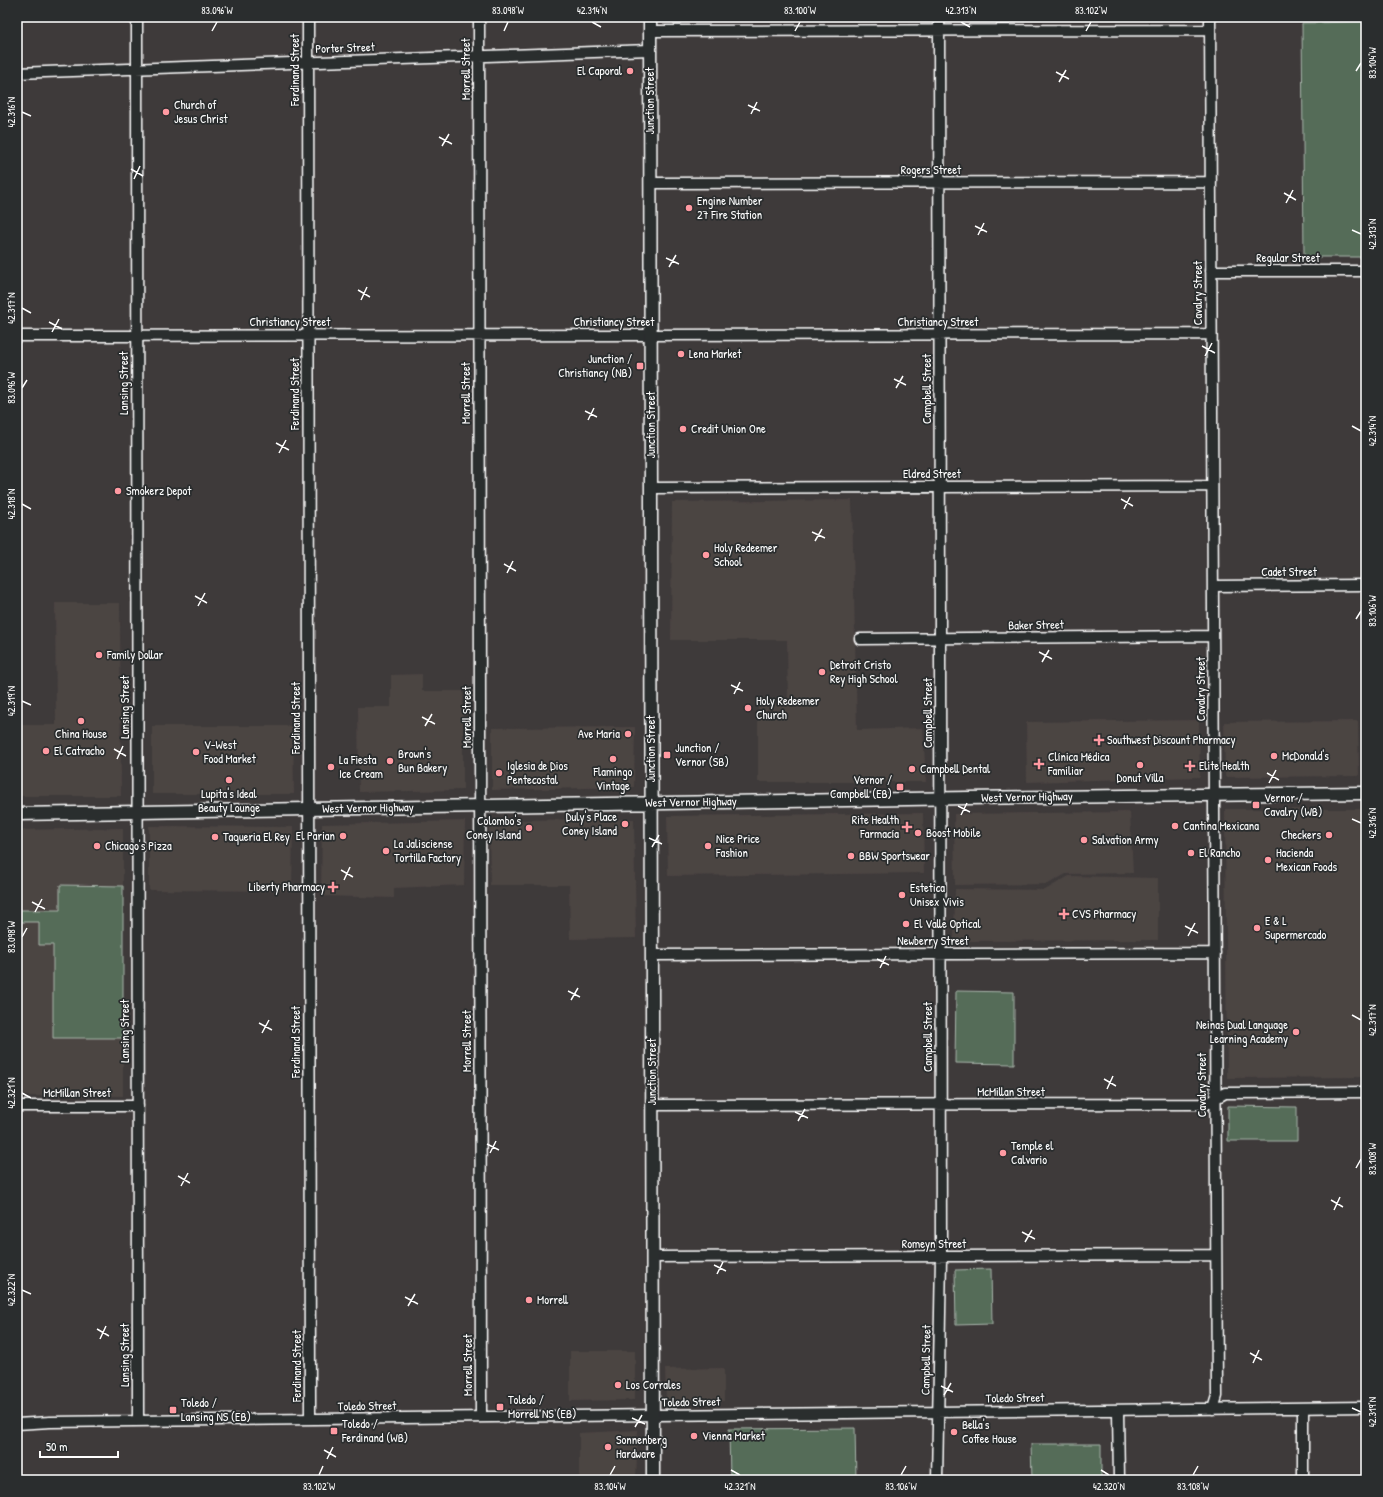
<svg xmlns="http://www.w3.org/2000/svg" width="1383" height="1497" viewBox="0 0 1383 1497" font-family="'Patrick Hand',sans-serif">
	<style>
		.built { fill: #4c4443 }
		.green { fill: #546c59; stroke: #aab6ac }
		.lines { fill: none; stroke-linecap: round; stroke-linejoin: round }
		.minor-casing { stroke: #fff; stroke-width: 13 }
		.tertiary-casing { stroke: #fff; stroke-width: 15 }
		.minor { stroke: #2a2d2e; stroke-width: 10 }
		.tertiary { stroke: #2a2d2e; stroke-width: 12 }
		.ticks { fill: none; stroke: #fff; stroke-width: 1.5 }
		.poi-dot { fill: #ff9aa2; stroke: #2a2d2e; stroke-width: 1.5 }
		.labels { text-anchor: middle; stroke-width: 3.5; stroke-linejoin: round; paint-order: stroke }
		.street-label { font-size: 12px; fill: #fff; stroke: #2a2d2e }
		.poi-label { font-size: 12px; fill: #fff; stroke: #2a2d2e; text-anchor: start }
		.neatline { fill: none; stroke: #fff; stroke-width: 1.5 }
		.ticks-label { font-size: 10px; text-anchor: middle; fill: #fff }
	</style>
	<rect width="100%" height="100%" fill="#3e3a3a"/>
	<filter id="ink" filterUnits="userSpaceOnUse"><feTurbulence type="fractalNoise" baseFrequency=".025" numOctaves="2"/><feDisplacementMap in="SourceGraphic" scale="8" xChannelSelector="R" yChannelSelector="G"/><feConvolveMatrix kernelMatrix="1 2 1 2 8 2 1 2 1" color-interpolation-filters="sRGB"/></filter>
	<g filter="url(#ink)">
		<path class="built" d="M852,500L857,730L923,728L926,782H758V706H765V704L788,703L787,640H671L672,502Z
			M55,603H120L121,796H17V725H56Z
			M422,674V691H463V790L359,792L358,707H391V675Z
			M1199,720L1200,777L1027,782L1026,722Z
			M1358,721L1359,776L1225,777L1224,722Z
			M152,726H293L294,794H152Z
			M635,727L634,787L492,790V728Z
			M1225,809H1366V1077L1227,1078Z
			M1130,812L1133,873L1066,874L1048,884L955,885L954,814Z
			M923,813L924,873L668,876L667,816Z
			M634,819L636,938L570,939L569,885H490L489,820Z
			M465,821L464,885L394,888V898L321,896L322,824Z
			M149,826L293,827L292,891L149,890Z
			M123,828V1096H17V830Z
			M1069,876L1158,878V940L954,941L955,889L1045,890Z
			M570,1351H635V1400L570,1401Z
			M724,1368V1401L666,1402L665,1369Z
			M638,1430L636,1480H579V1433Z"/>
		<path class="green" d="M1366,22V257H1304L1302,23Z
			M60,885L123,886V1038H53V945H39V922H17V910H60Z
			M956,991L1014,992V1064L955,1063Z
			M1228,1106L1297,1107V1141H1228Z
			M991,1269L992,1324L956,1325L955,1270Z
			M855,1428L856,1480H730L729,1429Z
			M1031,1444H1101V1480H1032Z"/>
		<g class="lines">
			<defs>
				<path id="minor" d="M137,17L138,1421
					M308,17L310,1419
					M479,17L481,1417
					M1210,17L1217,1396L1213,1409
					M650,31L1210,30
					M17,73L650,50
					M651,183L1211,182
					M1211,271H1366
					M17,336L1211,334
					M651,488L1212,486
					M1213,586L1366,585
					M860,639L1213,636
					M652,955L1215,953
					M652,1105L1206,1104L1225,1093L1366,1092
					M17,1106H138
					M653,1257L1215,1255
					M1118,1410L1119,1480
					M17,1424L50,1422L1366,1407
					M937,1480L941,1257L939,17
					M1303,1480V1408"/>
				<path id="tertiary" d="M650,17L653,1480
					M17,814L968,798L1366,793"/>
			</defs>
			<use href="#minor" class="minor-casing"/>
			<use href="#tertiary" class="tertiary-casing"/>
			<use href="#minor" class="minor"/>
			<use href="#tertiary" class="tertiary"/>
		</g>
	</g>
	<path class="ticks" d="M592,22L601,27M961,22L970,27M212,31L217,22M504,31L508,22M795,31L800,22M1086,31L1091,22M1356,71L1361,63M1056,72L1069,79M1059,82L1066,70M748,105L760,111M22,112L31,116M751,114L757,102M439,137L452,144M442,146L449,134M131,169L143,176M134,179L140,166M1284,193L1296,200M1286,203L1293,190M975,226L987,232M1352,230L1361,234M978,235L984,223M666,258L679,264M669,267L676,255M358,290L370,297M361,300L367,287M22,308L31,313M49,322L62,329M52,332L59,319M1202,346L1215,353M1205,356L1212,343M894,379L906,385M22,388L27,380M896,388L903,376M585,411L597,417M588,420L594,408M1352,426L1361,431M276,443L289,450M279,453L286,440M1121,499L1133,506M22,504L31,509M1124,509L1130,497M812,532L825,538M815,541L822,529M504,564L516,571M507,573L513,561M195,596L207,603M198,606L205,593M1356,619L1361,611M1039,652L1052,659M1042,662L1049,650M731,685L743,691M734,694L740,682M22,701L31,705M422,717L435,724M425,726L432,714M114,749L126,756M117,759L123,746M1267,773L1279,780M1269,783L1276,770M958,806L970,812M961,815L967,803M1352,819L1361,823M649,838L662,844M652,847L659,835M341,870L353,877M344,880L350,867M32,902L45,909M35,912L42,899M1185,926L1198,933M1188,936L1195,923M22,937L27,928M877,959L889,965M880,968L886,956M568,991L580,997M571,1000L578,988M1352,1015L1361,1020M259,1023L272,1030M262,1033L269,1020M1104,1079L1116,1086M1107,1089L1113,1076M22,1093L31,1098M795,1112L808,1118M798,1121L805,1109M487,1144L499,1150M490,1153L496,1141M1356,1168L1361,1159M178,1176L190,1183M181,1186L188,1173M1331,1200L1343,1207M1334,1210L1340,1197M1022,1232L1035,1239M1025,1242L1032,1230M714,1265L726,1271M717,1274L723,1262M22,1290L31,1294M405,1297L418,1304M408,1306L415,1294M97,1329L109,1336M100,1339L106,1326M1250,1353L1262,1360M1253,1363L1259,1350M941,1386L953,1392M944,1395L951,1383M1352,1408L1361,1412M632,1418L645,1424M635,1427L642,1415M324,1450L336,1457M327,1459L333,1447M731,1470L740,1475M1101,1470L1109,1475M319,1475L323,1466M610,1475L615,1466M901,1475L906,1466M1193,1475L1198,1466"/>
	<g class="poi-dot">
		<circle cx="630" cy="71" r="4"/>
		<circle cx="166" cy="112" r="4"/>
		<circle cx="689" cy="208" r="4"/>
		<circle cx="681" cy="354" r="4"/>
		<rect x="636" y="362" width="8" height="8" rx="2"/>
		<circle cx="683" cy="429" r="4"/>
		<circle cx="118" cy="491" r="4"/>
		<circle cx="706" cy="555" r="4"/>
		<circle cx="99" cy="655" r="4"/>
		<circle cx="822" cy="672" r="4"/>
		<circle cx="748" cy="708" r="4"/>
		<circle cx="81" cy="721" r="4"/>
		<circle cx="628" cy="734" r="4"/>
		<path d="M1097 734h4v4h4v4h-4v4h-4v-4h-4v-4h4z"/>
		<circle cx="46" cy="751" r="4"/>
		<circle cx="196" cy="752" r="4"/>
		<rect x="663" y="751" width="8" height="8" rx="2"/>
		<circle cx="1274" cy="756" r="4"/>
		<circle cx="613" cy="759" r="4"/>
		<circle cx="390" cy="761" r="4"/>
		<path d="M1037 758h4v4h4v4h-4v4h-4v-4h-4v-4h4z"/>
		<circle cx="1140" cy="765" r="4"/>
		<path d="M1188 760h4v4h4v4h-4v4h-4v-4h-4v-4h4z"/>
		<circle cx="331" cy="767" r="4"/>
		<circle cx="912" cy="769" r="4"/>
		<circle cx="499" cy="773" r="4"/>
		<circle cx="229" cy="780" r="4"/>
		<rect x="896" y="783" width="8" height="8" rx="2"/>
		<rect x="1252" y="801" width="8" height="8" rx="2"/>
		<circle cx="625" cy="824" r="4"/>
		<circle cx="1175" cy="826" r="4"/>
		<path d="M905 821h4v4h4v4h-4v4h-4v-4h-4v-4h4z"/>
		<circle cx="529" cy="828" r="4"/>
		<circle cx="918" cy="833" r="4"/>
		<circle cx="1329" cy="835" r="4"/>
		<circle cx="343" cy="836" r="4"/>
		<circle cx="215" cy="837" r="4"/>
		<circle cx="1084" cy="840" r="4"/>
		<circle cx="97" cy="846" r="4"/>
		<circle cx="708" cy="846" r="4"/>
		<circle cx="386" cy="851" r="4"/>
		<circle cx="1191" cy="853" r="4"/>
		<circle cx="851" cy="856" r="4"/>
		<circle cx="1268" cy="860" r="4"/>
		<path d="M331 881h4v4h4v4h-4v4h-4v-4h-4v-4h4z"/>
		<circle cx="902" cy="895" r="4"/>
		<path d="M1062 908h4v4h4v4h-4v4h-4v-4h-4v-4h4z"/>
		<circle cx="906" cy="924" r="4"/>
		<circle cx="1257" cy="928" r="4"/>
		<circle cx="1296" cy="1032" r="4"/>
		<circle cx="1003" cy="1153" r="4"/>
		<circle cx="529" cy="1300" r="4"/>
		<circle cx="618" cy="1385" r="4"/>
		<rect x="496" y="1403" width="8" height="8" rx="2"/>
		<rect x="169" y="1406" width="8" height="8" rx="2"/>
		<rect x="330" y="1427" width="8" height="8" rx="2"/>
		<circle cx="954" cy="1432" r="4"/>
		<circle cx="694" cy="1436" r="4"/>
		<circle cx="608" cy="1447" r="4"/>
	</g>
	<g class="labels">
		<g class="street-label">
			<text transform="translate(345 48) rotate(-2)" y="4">Porter Street</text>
			<text transform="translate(466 69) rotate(-90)" y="4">Morrell Street</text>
			<text transform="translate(295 70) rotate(-90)" y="4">Ferdinand Street</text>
			<text transform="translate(650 101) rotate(-90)" y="4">Junction Street</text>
			<text x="931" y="174">Rogers Street</text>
			<text x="1288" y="262">Regular Street</text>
			<text transform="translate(1198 293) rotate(-90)" y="4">Cavalry Street</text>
			<text x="290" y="326">Christiancy Street</text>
			<text x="614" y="326">Christiancy Street</text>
			<text x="938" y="326">Christiancy Street</text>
			<text transform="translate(124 383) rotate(-90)" y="4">Lansing Street</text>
			<text transform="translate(927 389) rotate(-90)" y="4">Campbell Street</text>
			<text transform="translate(466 393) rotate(-90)" y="4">Morrell Street</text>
			<text transform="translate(295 394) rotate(-90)" y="4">Ferdinand Street</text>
			<text transform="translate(651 425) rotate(-90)" y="4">Junction Street</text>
			<text x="932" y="478">Eldred Street</text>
			<text x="1289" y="576">Cadet Street</text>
			<text transform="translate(1036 625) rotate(-1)" y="4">Baker Street</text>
			<text transform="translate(1201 689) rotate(-90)" y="4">Cavalry Street</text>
			<text transform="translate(125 707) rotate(-90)" y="4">Lansing Street</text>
			<text transform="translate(928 713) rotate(-90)" y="4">Campbell Street</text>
			<text transform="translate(467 717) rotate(-90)" y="4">Morrell Street</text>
			<text transform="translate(296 718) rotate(-90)" y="4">Ferdinand Street</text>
			<text transform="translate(651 749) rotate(-90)" y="4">Junction Street</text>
			<text transform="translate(1027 797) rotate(-1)" y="4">West Vernor Highway</text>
			<text transform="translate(691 802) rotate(-1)" y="4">West Vernor Highway</text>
			<text transform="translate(368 808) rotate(-1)" y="4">West Vernor Highway</text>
			<text x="933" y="945">Newberry Street</text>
			<text transform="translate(125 1031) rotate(-90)" y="4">Lansing Street</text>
			<text transform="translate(928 1037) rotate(-90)" y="4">Campbell Street</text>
			<text transform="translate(467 1041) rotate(-90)" y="4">Morrell Street</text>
			<text transform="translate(296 1042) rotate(-90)" y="4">Ferdinand Street</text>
			<text transform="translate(652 1072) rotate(-90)" y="4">Junction Street</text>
			<text transform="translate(1202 1085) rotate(-90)" y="4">Cavalry Street</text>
			<text x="1011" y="1096">McMillan Street</text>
			<text x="77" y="1097">McMillan Street</text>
			<text x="934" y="1248">Romeyn Street</text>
			<text transform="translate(125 1355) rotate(-90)" y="4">Lansing Street</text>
			<text transform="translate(926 1360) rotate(-89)" y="4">Campbell Street</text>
			<text transform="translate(468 1365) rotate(-90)" y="4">Morrell Street</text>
			<text transform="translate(297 1366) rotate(-90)" y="4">Ferdinand Street</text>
			<text transform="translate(1015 1398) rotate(-1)" y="4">Toledo Street</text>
			<text transform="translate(691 1402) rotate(-1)" y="4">Toledo Street</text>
			<text transform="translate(367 1406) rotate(-1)" y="4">Toledo Street</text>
		</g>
		<g class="poi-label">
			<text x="622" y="75" text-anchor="end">El Caporal</text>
			<text x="174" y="109">Church of<tspan x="174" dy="14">Jesus Christ</tspan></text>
			<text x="697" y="205">Engine Number<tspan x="697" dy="14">27 Fire Station</tspan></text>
			<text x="689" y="358">Lena Market</text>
			<text x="632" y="363" text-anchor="end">Junction /<tspan x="632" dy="14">Christiancy (NB)</tspan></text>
			<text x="691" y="433">Credit Union One</text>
			<text x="126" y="495">Smokerz Depot</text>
			<text x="714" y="552">Holy Redeemer<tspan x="714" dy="14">School</tspan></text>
			<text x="107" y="659">Family Dollar</text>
			<text x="830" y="669">Detroit Cristo<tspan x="830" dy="14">Rey High School</tspan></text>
			<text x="756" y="705">Holy Redeemer<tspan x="756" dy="14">Church</tspan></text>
			<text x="81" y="738" text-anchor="middle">China House</text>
			<text x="620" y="738" text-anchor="end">Ave Maria</text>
			<text x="1107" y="744">Southwest Discount Pharmacy</text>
			<text x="204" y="749">V-West<tspan x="204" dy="14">Food Market</tspan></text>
			<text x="675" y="752">Junction /<tspan x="675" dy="14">Vernor (SB)</tspan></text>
			<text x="54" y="755">El Catracho</text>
			<text x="398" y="758">Brown's<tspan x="398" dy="14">Bun Bakery</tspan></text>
			<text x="1282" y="760">McDonald's</text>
			<text x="1048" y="761">Clínica Médica<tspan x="1048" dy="14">Familiar</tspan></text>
			<text x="339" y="764">La Fiesta<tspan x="339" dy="14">Ice Cream</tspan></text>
			<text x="507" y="770">Iglesia de Dios<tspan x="507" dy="14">Pentecostal</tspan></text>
			<text x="1199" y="770">Elite Health</text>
			<text x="920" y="773">Campbell Dental</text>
			<text x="613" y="776" text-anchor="middle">Flamingo<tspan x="613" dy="14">Vintage</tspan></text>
			<text x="1140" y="782" text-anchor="middle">Donut Villa</text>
			<text x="892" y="784" text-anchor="end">Vernor /<tspan x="892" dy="14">Campbell (EB)</tspan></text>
			<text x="229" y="798" text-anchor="middle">Lupita's Ideal<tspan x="229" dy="14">Beauty Lounge</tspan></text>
			<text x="1264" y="802">Vernor /<tspan x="1264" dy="14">Cavalry (WB)</tspan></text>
			<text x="617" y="821" text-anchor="end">Duly's Place<tspan x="617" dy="14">Coney Island</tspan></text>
			<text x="899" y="824" text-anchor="end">Rite Health<tspan x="899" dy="14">Farmacía</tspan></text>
			<text x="521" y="825" text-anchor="end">Colombo's<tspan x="521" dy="14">Coney Island</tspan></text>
			<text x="1183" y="830">Cantina Mexicana</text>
			<text x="926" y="837">Boost Mobile</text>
			<text x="1321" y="839" text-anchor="end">Checkers</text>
			<text x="335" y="840" text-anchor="end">El Parian</text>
			<text x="223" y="841">Taqueria El Rey</text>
			<text x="716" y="843">Nice Price<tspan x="716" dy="14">Fashion</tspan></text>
			<text x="1092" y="844">Salvation Army</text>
			<text x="394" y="848">La Jalisciense<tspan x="394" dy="14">Tortilla Factory</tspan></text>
			<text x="105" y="850">Chicago's Pizza</text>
			<text x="1199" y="857">El Rancho</text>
			<text x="1276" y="857">Hacienda<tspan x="1276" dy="14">Mexican Foods</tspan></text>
			<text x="859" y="860">BBW Sportswear</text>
			<text x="325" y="891" text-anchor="end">Liberty Pharmacy</text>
			<text x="910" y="892">Estetica<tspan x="910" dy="14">Unisex Vivis</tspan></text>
			<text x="1072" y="918">CVS Pharmacy</text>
			<text x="1265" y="925">E &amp; L<tspan x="1265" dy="14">Supermercado</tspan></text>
			<text x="914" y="928">El Valle Optical</text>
			<text x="1288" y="1029" text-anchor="end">Neinas Dual Language<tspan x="1288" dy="14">Learning Academy</tspan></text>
			<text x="1011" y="1150">Temple el<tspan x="1011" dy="14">Calvario</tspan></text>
			<text x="537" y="1304">Morrell</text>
			<text x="626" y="1389">Los Corrales</text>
			<text x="508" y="1404">Toledo /<tspan x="508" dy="14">Morrell NS (EB)</tspan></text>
			<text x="181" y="1407">Toledo /<tspan x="181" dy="14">Lansing NS (EB)</tspan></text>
			<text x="342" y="1428">Toledo /<tspan x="342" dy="14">Ferdinand (WB)</tspan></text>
			<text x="962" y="1429">Bella's<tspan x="962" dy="14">Coffee House</tspan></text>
			<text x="702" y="1440">Vienna Market</text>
			<text x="616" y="1444">Sonnenberg<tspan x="616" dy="14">Hardware</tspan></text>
		</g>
	</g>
	<rect width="1383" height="1497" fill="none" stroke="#2a2d2e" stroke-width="44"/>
	<path d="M40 1451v6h78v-6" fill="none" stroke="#ffffff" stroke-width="2"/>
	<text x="46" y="1451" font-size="12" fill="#ffffff" stroke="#2a2d2e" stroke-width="3" paint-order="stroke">50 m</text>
	<rect x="22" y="22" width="1339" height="1453" class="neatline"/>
	<g class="ticks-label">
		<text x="217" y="14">83.096°W</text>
		<text x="508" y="14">83.098°W</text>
		<text x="592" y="14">42.314°N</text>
		<text x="800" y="14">83.100°W</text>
		<text x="961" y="14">42.313°N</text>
		<text x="1091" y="14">83.102°W</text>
		<text transform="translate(1372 63) rotate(-90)" y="4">83.104°W</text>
		<text transform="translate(11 112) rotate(-90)" y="4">42.316°N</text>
		<text transform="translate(1372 234) rotate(-90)" y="4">42.313°N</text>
		<text transform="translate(11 308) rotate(-90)" y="4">42.317°N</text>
		<text transform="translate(11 388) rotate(-90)" y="4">83.096°W</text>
		<text transform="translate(1372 431) rotate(-90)" y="4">42.314°N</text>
		<text transform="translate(11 504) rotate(-90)" y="4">42.318°N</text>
		<text transform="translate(1372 611) rotate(-90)" y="4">83.106°W</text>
		<text transform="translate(11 701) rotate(-90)" y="4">42.319°N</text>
		<text transform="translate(1372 823) rotate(-90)" y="4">42.316°N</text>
		<text transform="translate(11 937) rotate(-90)" y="4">83.098°W</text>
		<text transform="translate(1372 1020) rotate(-90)" y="4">42.317°N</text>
		<text transform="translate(11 1093) rotate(-90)" y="4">42.321°N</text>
		<text transform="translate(1372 1159) rotate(-90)" y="4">83.108°W</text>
		<text transform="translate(11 1290) rotate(-90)" y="4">42.322°N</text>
		<text transform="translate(1372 1412) rotate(-90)" y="4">42.319°N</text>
		<text x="319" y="1490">83.102°W</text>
		<text x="610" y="1490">83.104°W</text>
		<text x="740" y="1490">42.321°N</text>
		<text x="901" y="1490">83.106°W</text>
		<text x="1109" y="1490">42.320°N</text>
		<text x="1193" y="1490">83.108°W</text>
	</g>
</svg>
